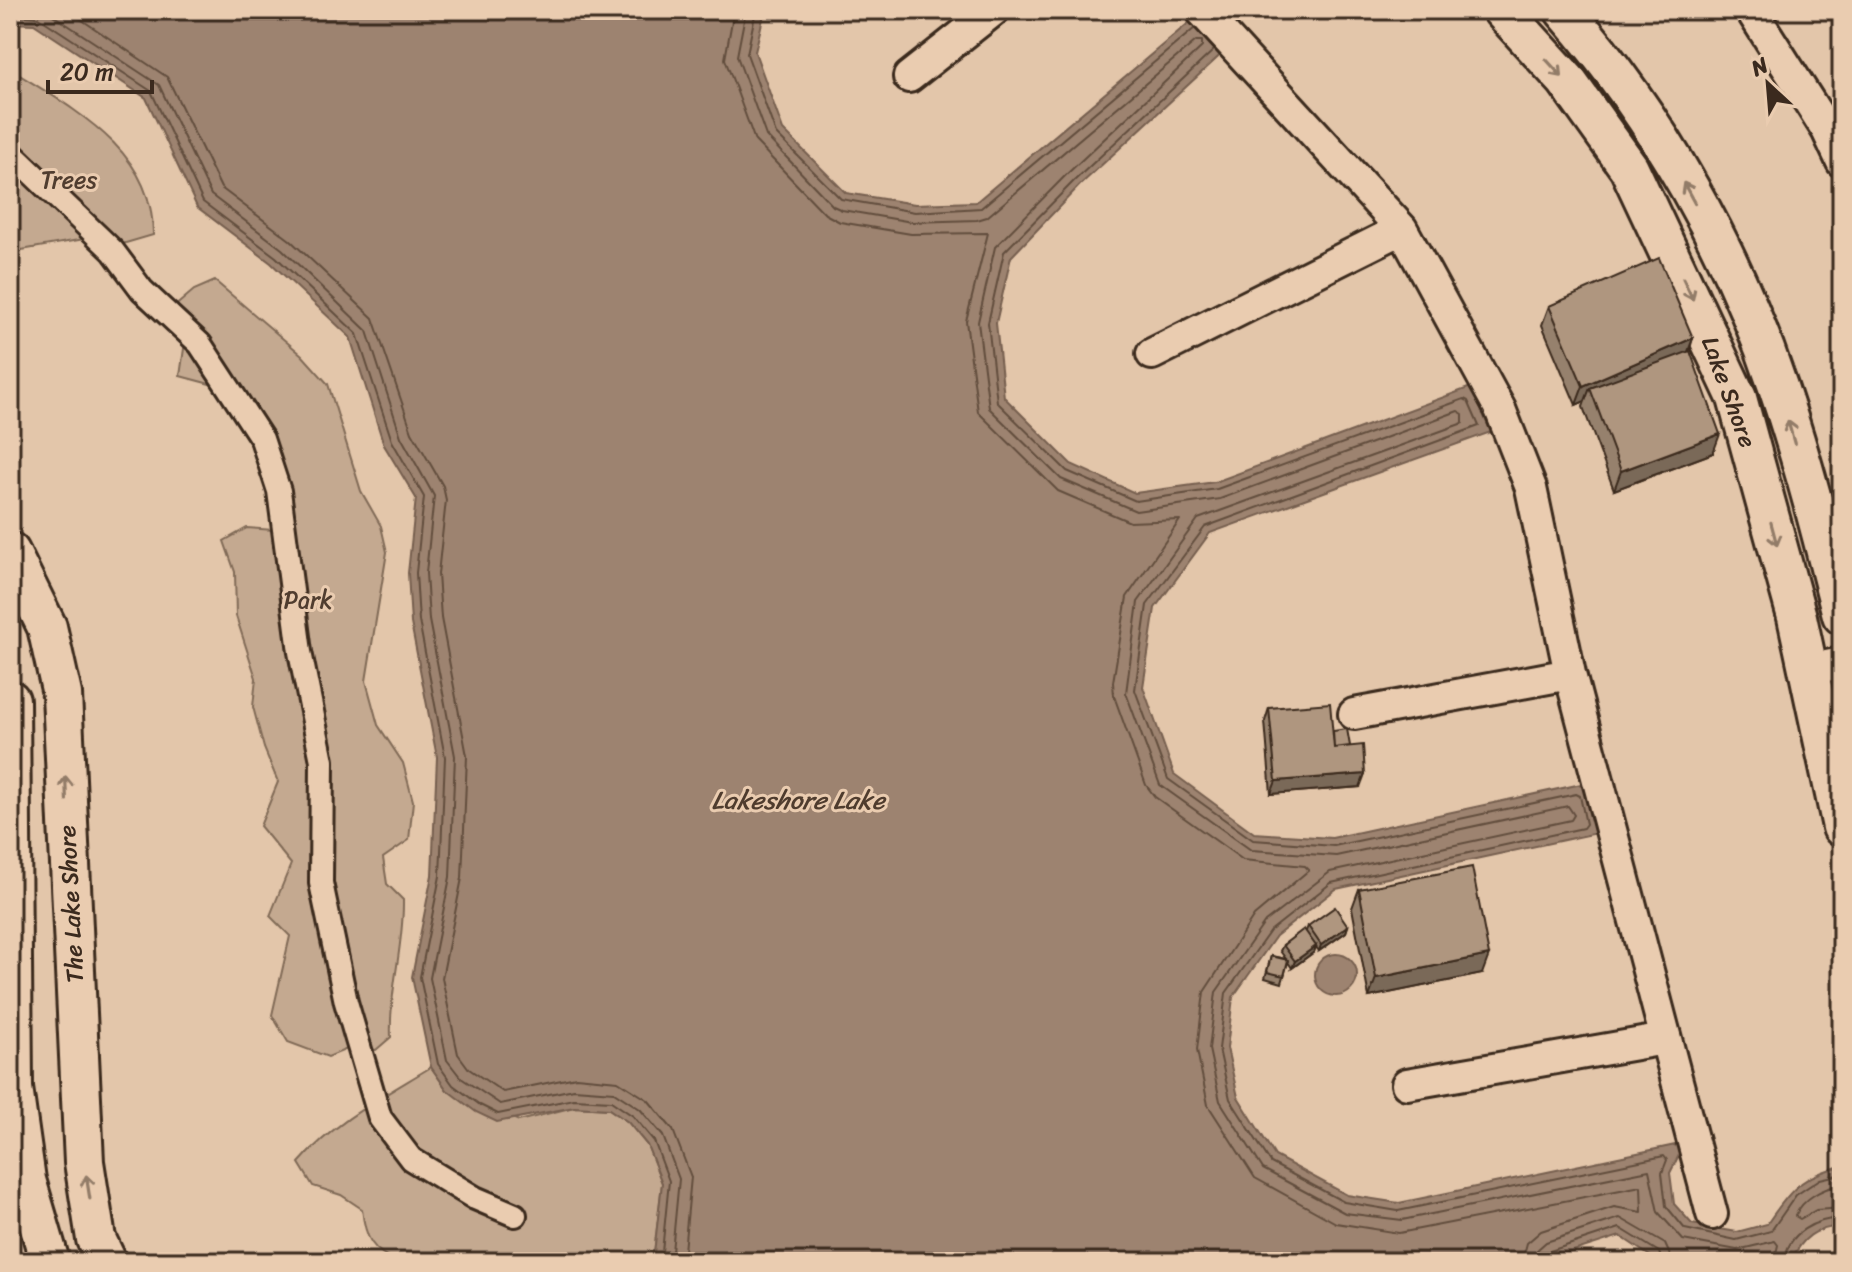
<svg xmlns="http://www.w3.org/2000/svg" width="1852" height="1272" viewBox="0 0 1852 1272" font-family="Sriracha,sans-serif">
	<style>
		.green { fill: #c4a990; stroke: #806a57; stroke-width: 2 }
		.water { fill: #9d836f; stroke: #765f4f; stroke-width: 2 }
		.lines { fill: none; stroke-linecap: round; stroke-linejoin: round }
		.shore { stroke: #624e3e; stroke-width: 2 }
		.pedestrian-casing { stroke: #3b2a1e; stroke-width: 28 }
		.minor-casing { stroke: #3b2a1e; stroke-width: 36 }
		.tertiary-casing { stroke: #3b2a1e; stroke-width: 44 }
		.pedestrian { stroke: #eaccb0; stroke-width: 22 }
		.minor { stroke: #eaccb0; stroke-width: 30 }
		.tertiary { stroke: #eaccb0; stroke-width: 38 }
		.wall { fill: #96816d; stroke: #3b2a1e; stroke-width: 2 }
		.shaded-wall { fill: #7a6959; stroke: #3b2a1e; stroke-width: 2 }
		.building { fill: #af967f; stroke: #3b2a1e; stroke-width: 2 }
		.oneway { stroke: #927b67 }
		.labels { text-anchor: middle; stroke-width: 6; stroke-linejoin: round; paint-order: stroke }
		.park-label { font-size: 24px; fill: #503d2f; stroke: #eaccb0 }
		.street-label { font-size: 24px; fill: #3b2a1e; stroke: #eaccb0 }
		.water-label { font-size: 26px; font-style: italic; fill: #4f3c2e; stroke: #eaccb0 }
	</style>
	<rect width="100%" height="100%" fill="#e3c6aa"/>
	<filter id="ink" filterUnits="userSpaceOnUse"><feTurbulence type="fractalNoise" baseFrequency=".0125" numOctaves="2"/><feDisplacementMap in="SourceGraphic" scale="16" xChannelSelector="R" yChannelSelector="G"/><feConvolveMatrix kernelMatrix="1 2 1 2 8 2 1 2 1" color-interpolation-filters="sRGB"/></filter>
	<g filter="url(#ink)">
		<path class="green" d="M10,69C73,109 154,150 153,235L119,245L90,238L10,252Z
			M215,281L302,355L328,384L361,491L381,526L387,552L366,681L378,725L403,763L413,801L409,840L383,858L387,884L403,900C404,946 389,990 391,1037L376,1050L352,1047L328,1057L288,1042L272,1015L290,936L270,916L291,864L260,826L278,782L264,748L253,707L256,678L236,616L235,572L224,541L247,528L287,531L280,453L250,425L221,387L180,376L186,335L173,308L194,290Z
			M431,1067L447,1090L519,1121L574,1107L609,1109L628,1122L647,1145L662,1183L653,1262H400C371,1252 365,1237 362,1209L341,1195L313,1186L299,1163C335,1121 384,1096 431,1067Z"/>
		<path class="water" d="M10,10H765L755,52L783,130L846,193L915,204L976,202L1204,10L1228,48L1080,185L1011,257L996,323L1004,397L1071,464L1135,493L1215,482L1471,387L1491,432L1210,533L1155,608L1143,687L1174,774L1254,833L1332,838L1586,783L1597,833L1336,889L1276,936L1233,997L1227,1048L1238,1097L1275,1156L1347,1195L1399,1203L1685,1143L1670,1173L1674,1204L1692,1224L1737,1232L1767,1224C1790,1190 1801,1176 1842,1166V1226C1814,1228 1803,1237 1790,1262H1659L1620,1236L1539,1262H653L662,1183L647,1145L628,1122L609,1109L574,1107L497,1122L476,1112L447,1090L431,1067L412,977L432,875L437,757L411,623L408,573L416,498L384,445L350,337L271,263L197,207L146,98L34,24L10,23Z
			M1315 975a21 21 0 1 1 42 0a21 21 0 1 1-42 0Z"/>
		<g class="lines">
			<path class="shore" d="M45,10L159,85L211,195L282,249L367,331L401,437L434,496L426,573L429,620L455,756L450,877L430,978L447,1060L461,1078L500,1104L574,1089L614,1092L640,1109L663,1136L679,1179L671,1262
				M67,10L167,77L221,188L290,240L373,318L412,432L443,486L446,500L438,574L441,618L467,756L462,878L442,978L458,1054L469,1069L503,1092L576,1077L618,1081L648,1100L673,1130L691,1177L683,1262
				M734,10L725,59L755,141L825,214L840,222L911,234L988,233L966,321L978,412L1058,491L1130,522L1180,520L1127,597L1113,682L1114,696L1146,785L1155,797L1243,860L1305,866L1309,870L1254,916L1204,992L1197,1050L1208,1105L1255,1178L1336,1223L1399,1233L1641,1186L1642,1212L1614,1207L1541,1231L1527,1243L1522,1262
				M746,10L737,56L766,136L833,206L842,210L912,222L977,220L987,217L1196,41H1202V47L1068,173L995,247L978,322L989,408L1061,479L1136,511L1220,499L1458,411L1463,414V423L1198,519L1138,602L1126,693L1160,785L1251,850L1336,856L1568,806L1574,815L1571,820L1330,872L1265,922L1216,992L1209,1049L1220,1101L1263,1169L1345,1213L1402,1220L1649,1170L1658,1212L1683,1240L1737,1250L1775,1241L1778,1245L1774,1262
				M756,10L747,54L776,134L841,199L915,212L981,208L1195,28
				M10,15L38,17L151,91L203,202L276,257L357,334L392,441L424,497L416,573L419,621L445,757L440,876L420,977L438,1064L453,1085L480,1105L498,1114L574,1099L611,1101L633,1116L654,1141L669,1181L661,1262
				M1214,50L1075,180L1004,252L988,323L997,402L1067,471L1136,501L1217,489L1464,399L1468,401L1479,426L1205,527L1147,605L1135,690L1168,779L1253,840L1334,846L1576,794L1580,796L1586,824L1583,828L1331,883L1270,931L1226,993L1219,1049L1230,1099L1271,1163L1344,1202L1398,1211L1664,1156L1667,1160L1662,1173L1666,1206L1685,1229L1736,1240L1771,1231L1796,1195L1820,1179L1842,1174
				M1842,1184C1822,1189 1804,1197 1795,1216L1800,1219L1816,1210L1842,1208
				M1534,1262L1537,1250L1546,1242L1620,1218L1665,1244L1673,1262
				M1544,1262L1550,1251L1620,1228L1659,1252L1662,1262
				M1784,1262C1788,1232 1815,1219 1842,1218"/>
			<defs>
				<path id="pedestrian" d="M10,152L113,251L142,290L200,344L262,439L279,491L300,652L322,761L321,883L346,1002L380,1118L411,1159L475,1198L515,1215"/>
				<path id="minor" d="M1201,10L1402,229L1500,409L1531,488L1570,674L1712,1214
					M1751,10L1827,130L1842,162
					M909,77L994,10
					M1152,354L1402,229
					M1806,670L1842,663
					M1354,714L1570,674
					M1407,1084L1665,1039"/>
				<path id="tertiary" d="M1502,10L1566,80L1629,168L1737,398L1797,617L1842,827
					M1564,10C1658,118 1733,251 1778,387C1803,461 1823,539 1842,615
					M10,552L47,627L62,694L84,1162L96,1239L107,1262
					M10,700L13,1088L26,1180L50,1262"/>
			</defs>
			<use href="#pedestrian" class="pedestrian-casing"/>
			<use href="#minor" class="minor-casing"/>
			<use href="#tertiary" class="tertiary-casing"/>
			<use href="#pedestrian" class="pedestrian"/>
			<use href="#minor" class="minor"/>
			<use href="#tertiary" class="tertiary"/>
		</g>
		<path class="wall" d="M1549,306L1693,338L1689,352L1713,453L1614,490L1583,407L1585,401L1576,405L1542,325Z
			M1269,708L1333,731L1350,746L1360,787L1271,794L1265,721Z
			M1359,889L1482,974L1369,997L1352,908Z
			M1308,926H1348L1346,932L1319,951L1316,947L1314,952L1292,968L1288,962L1282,983L1265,978L1271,956L1286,959L1280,951L1283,945L1306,931Z"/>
		<path class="shaded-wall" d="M1693,338L1686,357L1590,388L1585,401L1576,405L1583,386Z
			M1720,434L1713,453L1614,490L1621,471Z
			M1365,774L1360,787L1271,794L1276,781Z
			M1348,926L1346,932L1319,951L1321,945Z
			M1316,946L1314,952L1292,968L1295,961Z
			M1489,955L1482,974L1369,997L1376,978Z"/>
		<path class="building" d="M1659,258L1693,338L1583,386L1549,306Z
			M1690,351L1720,434L1621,471L1590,388Z
			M1330,703L1334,748L1363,745L1365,774L1276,781L1269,708Z
			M1347,729L1350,746L1334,748L1333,731Z
			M1472,867L1489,955L1376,978L1359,889Z
			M1335,907L1348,926L1321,945L1308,926Z
			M1304,929L1316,946L1295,961L1283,945Z
			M1271,956L1288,960L1284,976L1267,972Z"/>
		<defs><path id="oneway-shaft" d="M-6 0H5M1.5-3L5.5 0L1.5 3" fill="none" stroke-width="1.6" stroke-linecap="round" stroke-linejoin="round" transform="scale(2)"/></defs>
		<g class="oneway">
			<use href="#oneway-shaft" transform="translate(1554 68) rotate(48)"/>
			<use href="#oneway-shaft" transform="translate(1689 193) rotate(-118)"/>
			<use href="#oneway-shaft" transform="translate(1688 289) rotate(65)"/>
			<use href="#oneway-shaft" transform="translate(1791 432) rotate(-106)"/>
			<use href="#oneway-shaft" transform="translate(1774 534) rotate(75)"/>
			<use href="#oneway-shaft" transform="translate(66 788) rotate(-92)"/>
			<use href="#oneway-shaft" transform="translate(88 1187) rotate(-99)"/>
		</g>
	</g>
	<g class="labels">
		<g class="park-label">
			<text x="69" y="188">Trees</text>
			<text x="308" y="608">Park</text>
		</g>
		<g class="street-label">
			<text transform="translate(1729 392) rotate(70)" y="8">Lake Shore</text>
			<text transform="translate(71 904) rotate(-93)" y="8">The Lake Shore</text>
		</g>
		<g class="water-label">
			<text x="798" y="809">Lakeshore Lake</text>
		</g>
	</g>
	<rect width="1852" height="1272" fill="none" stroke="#eaccb0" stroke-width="40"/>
	<rect x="20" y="20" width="1812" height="1232" fill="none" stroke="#3b2a1e" stroke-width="3" filter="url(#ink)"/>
	<g transform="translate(1768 84) rotate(334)" stroke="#eaccb0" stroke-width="6" paint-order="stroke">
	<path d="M0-6L14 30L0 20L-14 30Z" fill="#3b2a1e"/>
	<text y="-12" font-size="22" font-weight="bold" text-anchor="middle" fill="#3b2a1e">N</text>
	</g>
	<path d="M48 80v12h104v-12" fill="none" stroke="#3b2a1e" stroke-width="4"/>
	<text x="60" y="80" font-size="24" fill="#3b2a1e" stroke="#eaccb0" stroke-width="6" paint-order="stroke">20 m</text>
</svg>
